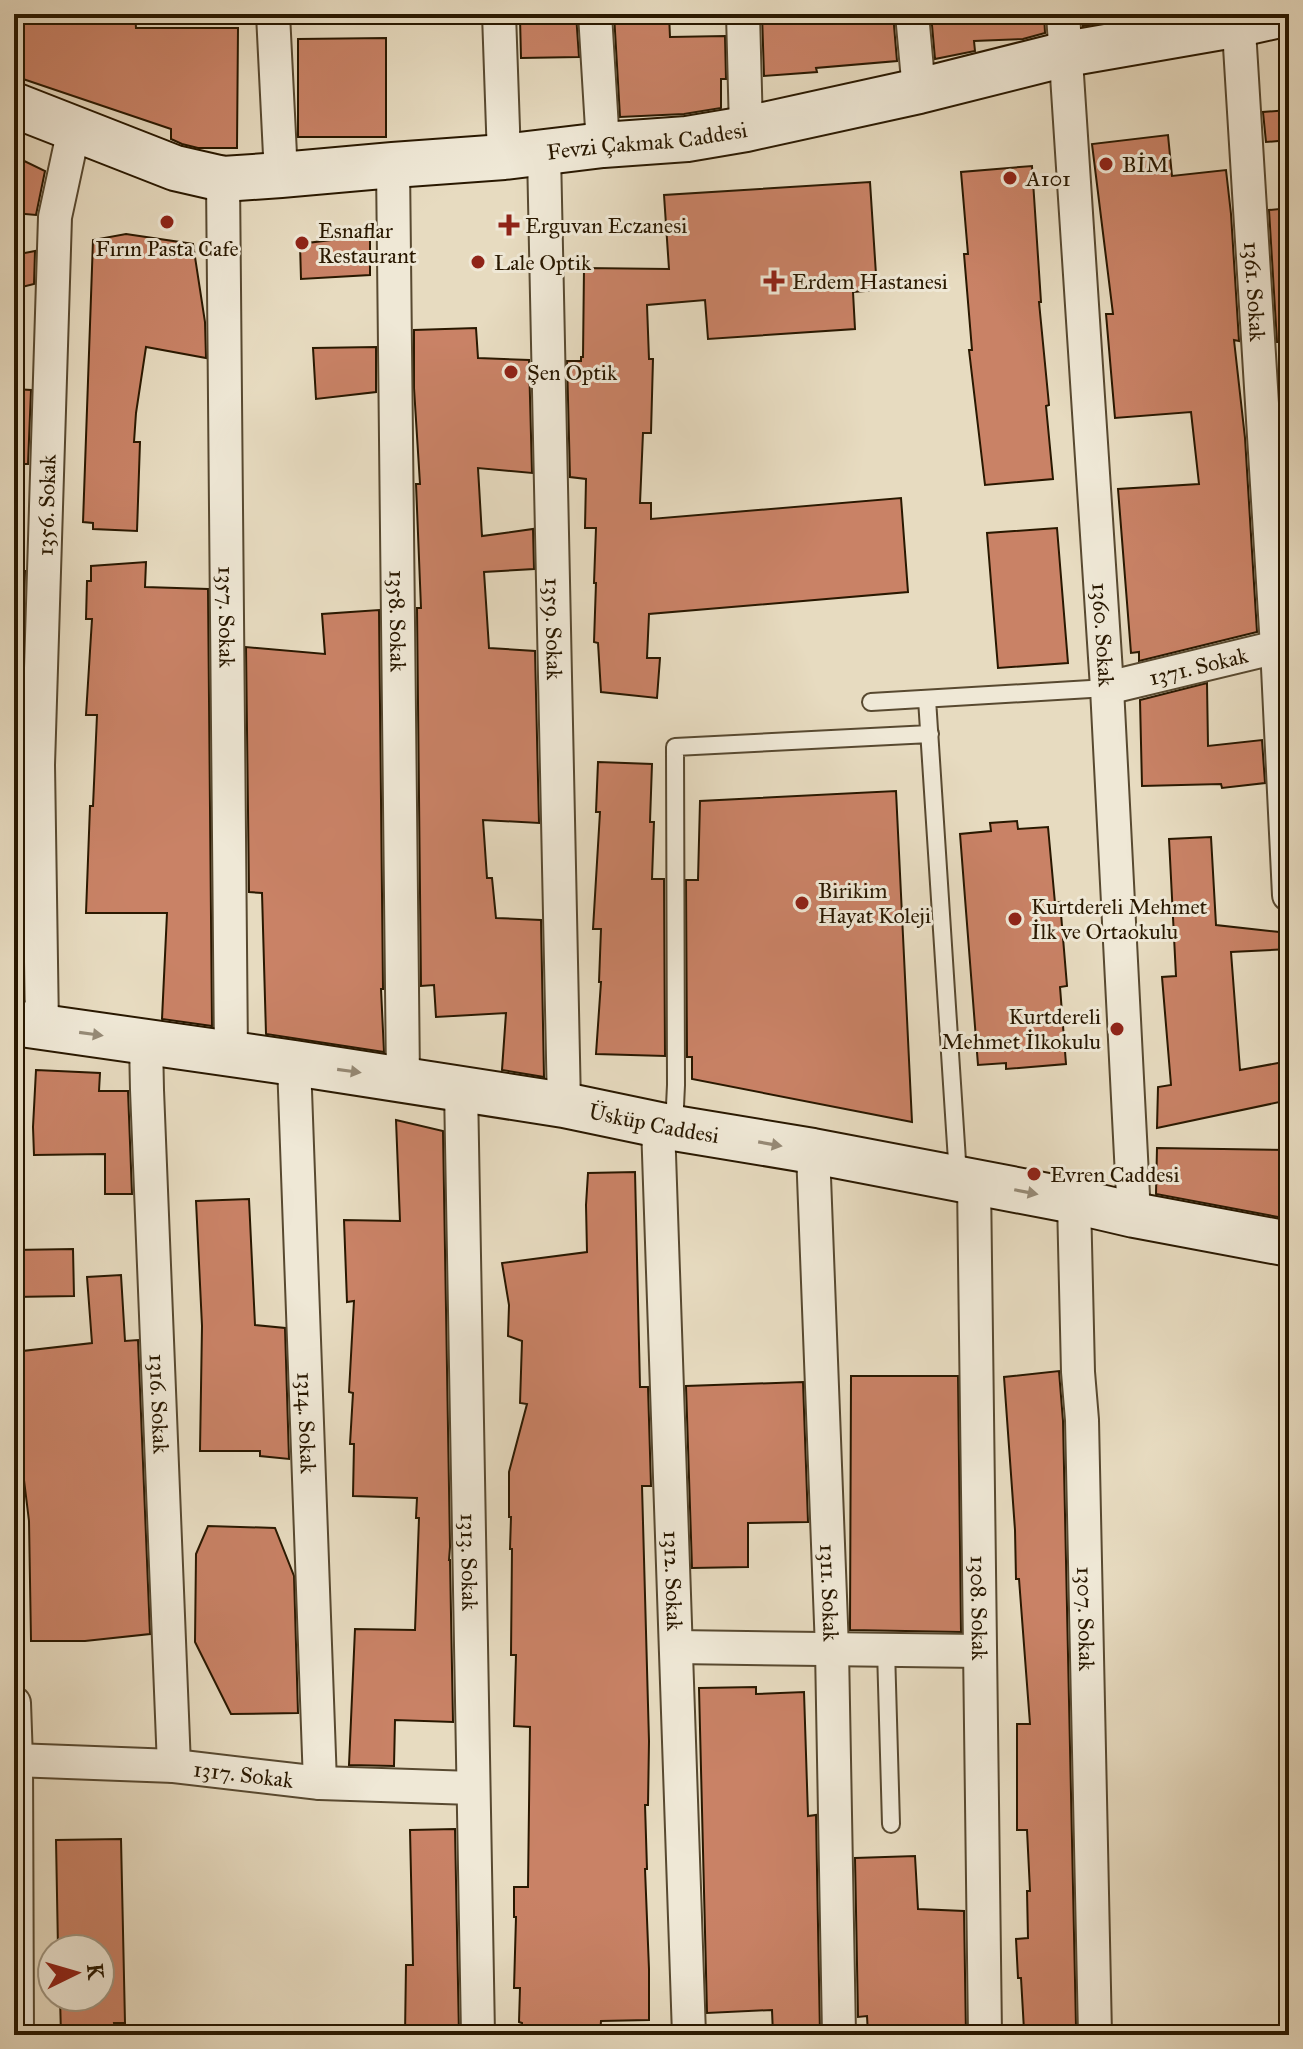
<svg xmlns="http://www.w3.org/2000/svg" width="1303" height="2049" viewBox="0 0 1303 2049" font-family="'IM FELL Great Primer',serif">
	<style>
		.building { fill: #c98266; stroke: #291800; stroke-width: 2 }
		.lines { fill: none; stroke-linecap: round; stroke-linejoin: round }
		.lane-casing { stroke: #584930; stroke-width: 20 }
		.street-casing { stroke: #584930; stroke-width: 36 }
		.secondary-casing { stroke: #291800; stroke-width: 48 }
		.lane { stroke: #efe8d6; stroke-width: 16 }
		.street { stroke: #efe8d6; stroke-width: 32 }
		.secondary { stroke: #efe8d6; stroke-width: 44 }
		.oneway { fill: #968a76 }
		.poi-dot { fill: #8f2418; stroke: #efe8d6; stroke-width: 3 }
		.labels { text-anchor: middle; stroke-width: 6; stroke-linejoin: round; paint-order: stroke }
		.street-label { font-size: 22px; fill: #291800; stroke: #efe8d6 }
		.poi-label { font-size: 22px; fill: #291800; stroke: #efe8d6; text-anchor: start }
	</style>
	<rect width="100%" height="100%" fill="#e7dbc0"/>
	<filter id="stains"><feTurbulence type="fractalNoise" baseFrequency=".0025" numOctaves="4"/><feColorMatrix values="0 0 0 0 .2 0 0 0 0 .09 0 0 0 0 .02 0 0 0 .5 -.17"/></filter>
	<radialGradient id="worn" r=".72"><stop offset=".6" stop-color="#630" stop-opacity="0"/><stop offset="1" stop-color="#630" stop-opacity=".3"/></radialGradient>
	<path class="building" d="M22,14H135L136,28H238L237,148H198L182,144L171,139V129L20,78Z
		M532,14H576L579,57L521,58L520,18H532Z
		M614,14H669L670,37L725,36L726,79H721V108L684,114L620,117Z
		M762,14H893L897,61L816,68L817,72L764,76Z
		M931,14H1044L1045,33L1023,39L974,41L975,51L935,59Z
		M1082,14H1135V17L1083,26Z
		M386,38V137H298V39Z
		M1289,110V140L1266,142L1263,112Z
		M1168,135L1172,176L1226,170L1231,214L1239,341L1234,340L1245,438L1257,632L1139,661V652L1131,653L1118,489L1199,484L1191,412L1115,418L1106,314H1113L1092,144Z
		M14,156L45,171L36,215L14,213Z
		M1032,166L1041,302H1039L1049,405L1046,406L1053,479L985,485L969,350H972L964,254H968L961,172Z
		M870,182L877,290L853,292L855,329L708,339L705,300L647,305L649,359H653L651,433H643L640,503H651V519L901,498L908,592L649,614L647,658H660L657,698L601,692L598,643L594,642L596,583H594L596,528H585L586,479L570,477L567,361H581V357H583L584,268L669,269L664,195Z
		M1289,208V342H1277L1269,210Z
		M126,234L193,244L205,322L206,358L146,347L136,413L134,442H140L137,531L93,529V523L83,522L93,240Z
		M370,235V275L301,279L300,244Z
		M35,251L34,284L14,289V255Z
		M476,328L478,358L529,360L532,473L478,468L482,536L533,529L534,569L484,572L489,648L535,651L539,823L483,820L487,878H492L496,918L541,920L544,1077L502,1070L506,1013L436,1017L434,985L421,986L417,608H421L416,484H420L414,388V330Z
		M376,347V392L316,399L313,348Z
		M14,389L31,390L28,464H14Z
		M1057,528L1068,663L998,668L987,533Z
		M146,562L145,587L208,589L212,1026L162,1019L167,913H86L90,806H93L97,715H86L92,619H86L87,581H91V566Z
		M14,571H25L21,699L14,701Z
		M379,610L383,989H381L384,1052L266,1034L262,893L249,892L246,647L325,654L322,614Z
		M1207,683L1208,746L1262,740L1265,783L1222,788L1221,784L1142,786L1140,700Z
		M21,703L19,774L14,776V704Z
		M598,762L652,764L650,822H654L652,879H664L665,1056L596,1054L601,982H599L601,929H593L600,812H596Z
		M896,791L912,1122L692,1079V1057H687L686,880H698L700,801Z
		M1017,821L1018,829L1048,827L1055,903L1060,902L1067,986L1060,987L1066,1064L1006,1069V1063L978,1065L960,834L991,831L990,823Z
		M1211,837L1216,925L1289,933V949L1231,952L1240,1070L1289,1061V1100L1157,1128L1158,1087L1171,1085L1162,977L1176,976L1169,839Z
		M36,1070L100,1073L99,1091H128L132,1194H105V1154L34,1155L33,1127Z
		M396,1120L443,1131L450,1547L449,1560H450L453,1722L395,1720L394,1766L349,1765L355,1629L415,1630L419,1518H416L417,1498L353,1496L354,1444H350L353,1393L349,1392L354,1301L347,1302L344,1220L400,1221Z
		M1157,1148L1289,1150V1219L1156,1194Z
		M635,1172L640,1387H648L651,1486H642L649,1741L648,1805H645L647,1869H645L649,1969V2020L601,2021L600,2035H522V2023L519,2022L520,1988H514L516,1917H514V1887H528L530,1727L514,1726L516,1655H511L512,1549H510L511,1517H509V1472L527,1404L520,1403L522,1341L508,1336L509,1305L502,1263L587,1252L586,1205L588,1173Z
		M249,1199L255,1325L285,1328L289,1459L260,1456V1451H200L202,1326L196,1201Z
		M73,1249L74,1296L14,1297V1250Z
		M121,1275L125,1341L138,1340L150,1634L85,1641H31L29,1521L14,1398V1352L92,1343L87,1277Z
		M1059,1371L1063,1421L1076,2027L1024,2030L1021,1978H1018L1016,1939L1028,1938L1027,1891H1030L1027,1830H1017V1724H1030L1019,1579H1016L1015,1530L1004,1377Z
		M851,1376H958L961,1632L850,1630Z
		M803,1382L808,1522L748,1523V1567L692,1568L686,1386Z
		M208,1526L275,1528L294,1576L298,1713L231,1714L195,1642L196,1554Z
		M756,1687V1694L804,1692L808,1816L816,1815L820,2035H773L772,2010L707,2013L699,1688Z
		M455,1829L459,2035H405L406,1965H413L410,1830Z
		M121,1839L125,2023H114L116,2035H61L60,1997H100V1949H58L56,1840Z
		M915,1856L918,1909L964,1911L966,2035H868L867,2016L858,2017L855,1858Z"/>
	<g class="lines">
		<defs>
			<path id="lane" d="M927,699L958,1176
				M871,702L1107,688
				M674,1127L676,1085L675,747L930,734
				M886,1650L891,1824"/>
			<g id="street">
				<path d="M273,14L281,175"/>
				<path d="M499,14L504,157"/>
				<path d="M595,14L603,145"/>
				<path d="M743,14L746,129"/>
				<path d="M912,14L919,91"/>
				<path id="s1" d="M1063,14L1107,688L1134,1215"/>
				<path id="s2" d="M1238,14L1277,647L1289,895"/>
				<path id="s3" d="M544,153L564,1105"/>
				<path id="s4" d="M393,165L403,1079"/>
				<path id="s5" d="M223,179L231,1055"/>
				<path id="s6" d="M1107,688L1277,647L1289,646"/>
				<path id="s7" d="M42,1027L38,765L55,217L74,129"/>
				<path id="s8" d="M146,1042L147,1090L174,1766"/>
				<path id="s9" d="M294,1063L320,1783"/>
				<path id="s10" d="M461,1088L478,2035"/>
				<path id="s11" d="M658,1125L689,2035"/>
				<path id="s12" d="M813,1151L832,1649L839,2035"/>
				<path id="s13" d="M974,1182L985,2035"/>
				<path id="s14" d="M1074,1201L1078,1372L1082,1420L1095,2035"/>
				<path d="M676,1647L980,1651"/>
				<path d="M14,1703L16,1760L17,2035"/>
				<path id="s15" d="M14,1760L174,1766L320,1783L473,1788"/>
			</g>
			<g id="secondary">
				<path id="s16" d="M14,105L175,168L223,179L281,175L393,165L504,157L603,145L687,139L746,129L919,91L1066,54L1239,24L1284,14"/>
				<path id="s17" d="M14,1023L294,1063L564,1105L674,1128L813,1151L1074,1201L1134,1215L1289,1244"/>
			</g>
		</defs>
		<use href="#lane" class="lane-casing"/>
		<use href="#street" class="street-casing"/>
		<use href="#secondary" class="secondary-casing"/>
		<use href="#lane" class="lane"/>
		<use href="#street" class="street"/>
		<use href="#secondary" class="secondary"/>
	</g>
	<defs><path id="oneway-solid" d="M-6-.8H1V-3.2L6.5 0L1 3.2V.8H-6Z" transform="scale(2)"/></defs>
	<g class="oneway">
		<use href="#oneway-solid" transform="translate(91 1034) rotate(8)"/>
		<use href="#oneway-solid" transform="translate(349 1071) rotate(8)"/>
		<use href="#oneway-solid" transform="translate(770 1144) rotate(10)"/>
		<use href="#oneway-solid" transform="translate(1026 1192) rotate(11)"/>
	</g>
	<g class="poi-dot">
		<circle cx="1106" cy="164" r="8"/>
		<circle cx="1010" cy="178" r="8"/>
		<circle cx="167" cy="222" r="8"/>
		<path d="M505 213h8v8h8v8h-8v8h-8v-8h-8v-8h8z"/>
		<circle cx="302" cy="243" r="8"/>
		<circle cx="478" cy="262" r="8"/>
		<path d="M770 269h8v8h8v8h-8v8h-8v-8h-8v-8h8z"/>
		<circle cx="511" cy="372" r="8"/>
		<circle cx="802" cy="903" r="8"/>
		<circle cx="1015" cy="919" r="8"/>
		<circle cx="1117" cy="1029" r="8"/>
		<circle cx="1034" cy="1174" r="8"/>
	</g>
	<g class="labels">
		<g class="street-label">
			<text dy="8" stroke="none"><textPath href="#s16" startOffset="648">Fevzi Çakmak Caddesi</textPath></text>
			<text dy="8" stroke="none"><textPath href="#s2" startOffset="278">1361. Sokak</textPath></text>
			<text dy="8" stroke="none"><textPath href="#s7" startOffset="522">1356. Sokak</textPath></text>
			<text dy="8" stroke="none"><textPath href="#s5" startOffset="438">1357. Sokak</textPath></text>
			<text dy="8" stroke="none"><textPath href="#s4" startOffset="456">1358. Sokak</textPath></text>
			<text dy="8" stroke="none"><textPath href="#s3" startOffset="476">1359. Sokak</textPath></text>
			<text dy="8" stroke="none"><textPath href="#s1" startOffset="622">1360. Sokak</textPath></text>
			<text dy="8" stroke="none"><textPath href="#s6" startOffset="94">1371. Sokak</textPath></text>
			<text dy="8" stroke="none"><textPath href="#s17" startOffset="648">Üsküp Caddesi</textPath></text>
			<text dy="8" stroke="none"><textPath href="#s8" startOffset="362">1316. Sokak</textPath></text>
			<text dy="8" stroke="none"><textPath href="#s9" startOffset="360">1314. Sokak</textPath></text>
			<text dy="8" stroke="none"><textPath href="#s10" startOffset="474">1313. Sokak</textPath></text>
			<text dy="8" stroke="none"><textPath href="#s11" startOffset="456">1312. Sokak</textPath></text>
			<text dy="8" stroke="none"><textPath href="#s12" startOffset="442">1311. Sokak</textPath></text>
			<text dy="8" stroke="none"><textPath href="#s13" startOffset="426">1308. Sokak</textPath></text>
			<text dy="8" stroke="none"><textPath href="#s14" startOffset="418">1307. Sokak</textPath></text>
			<text dy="8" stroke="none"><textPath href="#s15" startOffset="230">1317. Sokak</textPath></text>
		</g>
		<g class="poi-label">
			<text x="1122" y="172">BİM</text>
			<text x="1026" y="186">A101</text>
			<text x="525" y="233">Erguvan Eczanesi</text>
			<text x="318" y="238">Esnaflar<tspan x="318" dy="25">Restaurant</tspan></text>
			<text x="167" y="256" text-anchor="middle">Fırın Pasta Cafe</text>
			<text x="494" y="270">Lale Optik</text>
			<text x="792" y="289">Erdem Hastanesi</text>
			<text x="527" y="380">Şen Optik</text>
			<text x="818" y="898">Birikim<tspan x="818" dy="25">Hayat Koleji</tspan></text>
			<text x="1031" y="914">Kurtdereli Mehmet<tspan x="1031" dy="25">İlk ve Ortaokulu</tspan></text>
			<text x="1101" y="1024" text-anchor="end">Kurtdereli<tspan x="1101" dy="25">Mehmet İlkokulu</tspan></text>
			<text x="1050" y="1182">Evren Caddesi</text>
		</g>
	</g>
	<rect width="1303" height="2049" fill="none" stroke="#e7dbc0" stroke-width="48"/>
	<rect x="16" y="16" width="1271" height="2017" fill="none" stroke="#291800" stroke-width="4"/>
	<rect x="24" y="24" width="1255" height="2001" fill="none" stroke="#291800" stroke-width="2"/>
	<g transform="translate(76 1973) rotate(85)"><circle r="38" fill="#efe8d6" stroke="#a09580" stroke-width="2"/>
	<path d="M0-6L14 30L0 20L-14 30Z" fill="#8f2418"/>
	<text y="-12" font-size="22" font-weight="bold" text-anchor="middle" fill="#291800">K</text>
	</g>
	<rect width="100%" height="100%" filter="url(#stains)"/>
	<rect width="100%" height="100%" fill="url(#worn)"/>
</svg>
